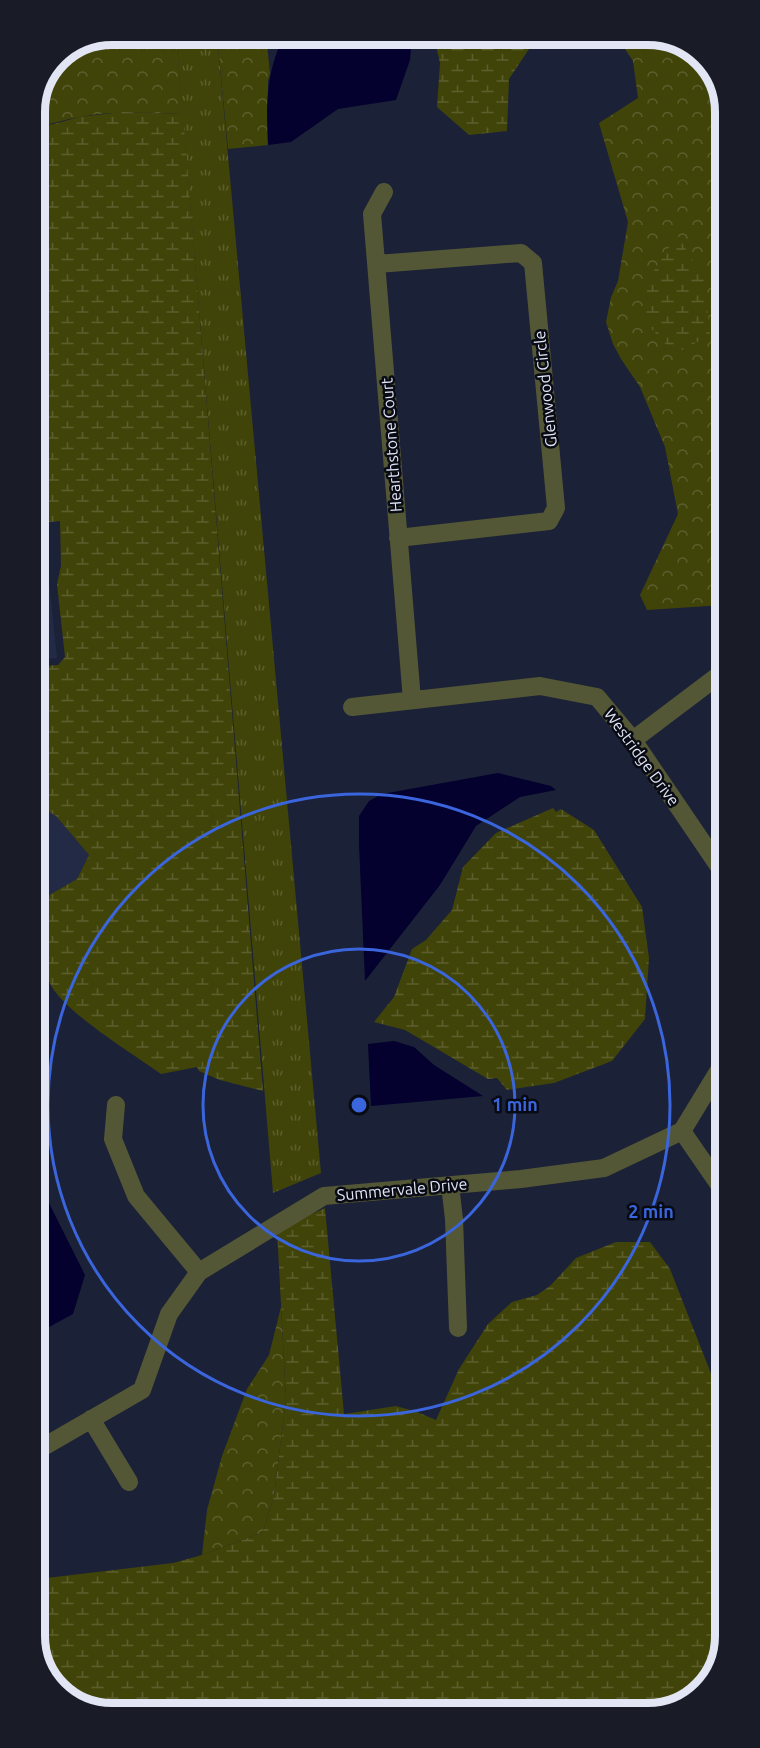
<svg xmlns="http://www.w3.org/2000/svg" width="760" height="1748" viewBox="0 0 760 1748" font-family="Ubuntu,sans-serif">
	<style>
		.built { fill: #232a45 }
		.grass { fill: url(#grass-tufts) }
		.forest { fill: url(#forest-crowns) }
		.wetland { fill: url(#wetland-marsh) }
		.water { fill: #04012f }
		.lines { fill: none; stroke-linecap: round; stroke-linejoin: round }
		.minor { stroke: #545735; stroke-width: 18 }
		.ring { fill: none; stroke: #3a65dc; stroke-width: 3 }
		.labels { text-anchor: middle; stroke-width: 5; stroke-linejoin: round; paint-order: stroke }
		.street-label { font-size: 16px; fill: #e1e5f4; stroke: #080b14 }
		.rim { fill: none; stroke: #e1e5f4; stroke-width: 8 }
		.centre { fill: #3a65dc; stroke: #080b14; stroke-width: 3 }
		.ring-label { font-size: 18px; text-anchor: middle; font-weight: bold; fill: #3a65dc; stroke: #080b14; stroke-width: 5; stroke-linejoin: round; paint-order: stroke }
	</style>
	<defs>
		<pattern id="grass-tufts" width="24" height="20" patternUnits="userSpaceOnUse" patternTransform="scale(1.5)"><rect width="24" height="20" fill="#414409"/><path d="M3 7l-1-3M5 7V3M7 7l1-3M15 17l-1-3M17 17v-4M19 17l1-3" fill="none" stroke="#5c5f2d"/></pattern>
		<pattern id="forest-crowns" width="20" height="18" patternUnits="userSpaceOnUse" patternTransform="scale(1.5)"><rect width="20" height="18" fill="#414409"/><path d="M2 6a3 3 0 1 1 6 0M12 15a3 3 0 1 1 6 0" fill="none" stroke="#5c5f2d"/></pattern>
		<pattern id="wetland-marsh" width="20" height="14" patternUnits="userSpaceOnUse" patternTransform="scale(1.5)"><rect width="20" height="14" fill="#414409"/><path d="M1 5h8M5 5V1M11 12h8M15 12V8" fill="none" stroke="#5c5f2d"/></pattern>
	</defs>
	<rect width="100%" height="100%" fill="#1b2136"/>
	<path class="built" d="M36,534L45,542L57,658L36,660Z
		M36,804L56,816L89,855L77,879L37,902Z"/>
	<path class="grass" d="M176,35H217L321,1173L273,1193Z"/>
	<path class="forest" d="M166,35H176L183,114C148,113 114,110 80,117C65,119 51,125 35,126V107L57,57L91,43Z
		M217,35H266L270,73L268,81V145L228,149Z
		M620,35H653L695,51L699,56L703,73L722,109L719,212L722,242L723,605L647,610L640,595L678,514L665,447L640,387L621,359L613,344L606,322L611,297L618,281L628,222L599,123L638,98L633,61L625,49Z
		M281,1307L286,1399L274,1496L263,1532L202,1555L207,1510L222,1456L247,1389L269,1355Z"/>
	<path class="wetland" d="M435,35H528L531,46L509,79L507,131L469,135L437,107L440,63L434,37Z
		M122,112L183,114L263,1091L220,1080L199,1071L197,1067L161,1074C132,1053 69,1015 52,987C37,961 37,930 37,902L77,879L89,855L56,816L36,804V684L42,683L44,666L58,665L65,657L57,584L61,566L60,521L36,523L35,126L54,124L79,117Z
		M677,235L704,278L710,335L675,354L645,322L648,280Z
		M553,808L556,812L561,809L594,830L642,907L649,958L645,1019L612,1061L554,1083L507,1090L497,1078L488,1079L405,1030L374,1022L394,997L412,949L426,940L452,910L463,867L496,833Z
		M325,1208L344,1414L396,1406L417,1412L436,1420L459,1369L488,1324L512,1302L537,1295L550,1286L576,1258L616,1242H650L670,1269L710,1371L725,1415V1636L710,1683L673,1709L107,1713L65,1697L39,1661L38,1579L173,1563L202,1555L263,1532L274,1496L286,1399L277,1229Z"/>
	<path class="water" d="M284,35H412L410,60L396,100L338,109L291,142L268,145C266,102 266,74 284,35Z
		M498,773L551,786L556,790L520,797L476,826L440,885L365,981L359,844V816L369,801L382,794Z
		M394,1041L414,1047L434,1065L483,1096L371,1106L368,1044Z
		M37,1179L85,1275L73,1314L38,1333Z"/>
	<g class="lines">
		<path class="minor" d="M384,192L372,214L412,700
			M377,264L521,253L533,263L556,508L549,521L398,538
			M352,707L540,686L597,697L633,740L724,874
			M633,740L719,675H723
			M116,1105L113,1139L136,1196L199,1272
			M682,1131L724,1192
			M450,1185L454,1219L458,1328
			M91,1419L129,1482
			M38,1450L142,1390L169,1314L199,1272L324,1196L521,1179L604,1168L682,1131L724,1062"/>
	</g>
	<g class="ring">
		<circle cx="359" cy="1105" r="156"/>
		<circle cx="359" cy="1105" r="311"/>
	</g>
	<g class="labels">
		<g class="street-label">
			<text transform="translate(545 389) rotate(-96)" y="6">Glenwood Circle</text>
			<text transform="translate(391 445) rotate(-94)" y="6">Hearthstone Court</text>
			<text transform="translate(642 757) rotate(54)" y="6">Westridge Drive</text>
			<text transform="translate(402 1189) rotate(-5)" y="6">Summervale Drive</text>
		</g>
	</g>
	<path d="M0 0H760V1748H0ZM112 45H648A67 67 0 0 1 715 112V1636A67 67 0 0 1 648 1703H112A67 67 0 0 1 45 1636V112A67 67 0 0 1 112 45Z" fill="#191c26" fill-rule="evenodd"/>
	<path class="rim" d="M112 45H648A67 67 0 0 1 715 112V1636A67 67 0 0 1 648 1703H112A67 67 0 0 1 45 1636V112A67 67 0 0 1 112 45Z"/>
	<circle cx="359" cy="1105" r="9" class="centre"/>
	<g class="ring-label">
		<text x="515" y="1111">1 min</text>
		<text x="651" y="1218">2 min</text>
	</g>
</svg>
